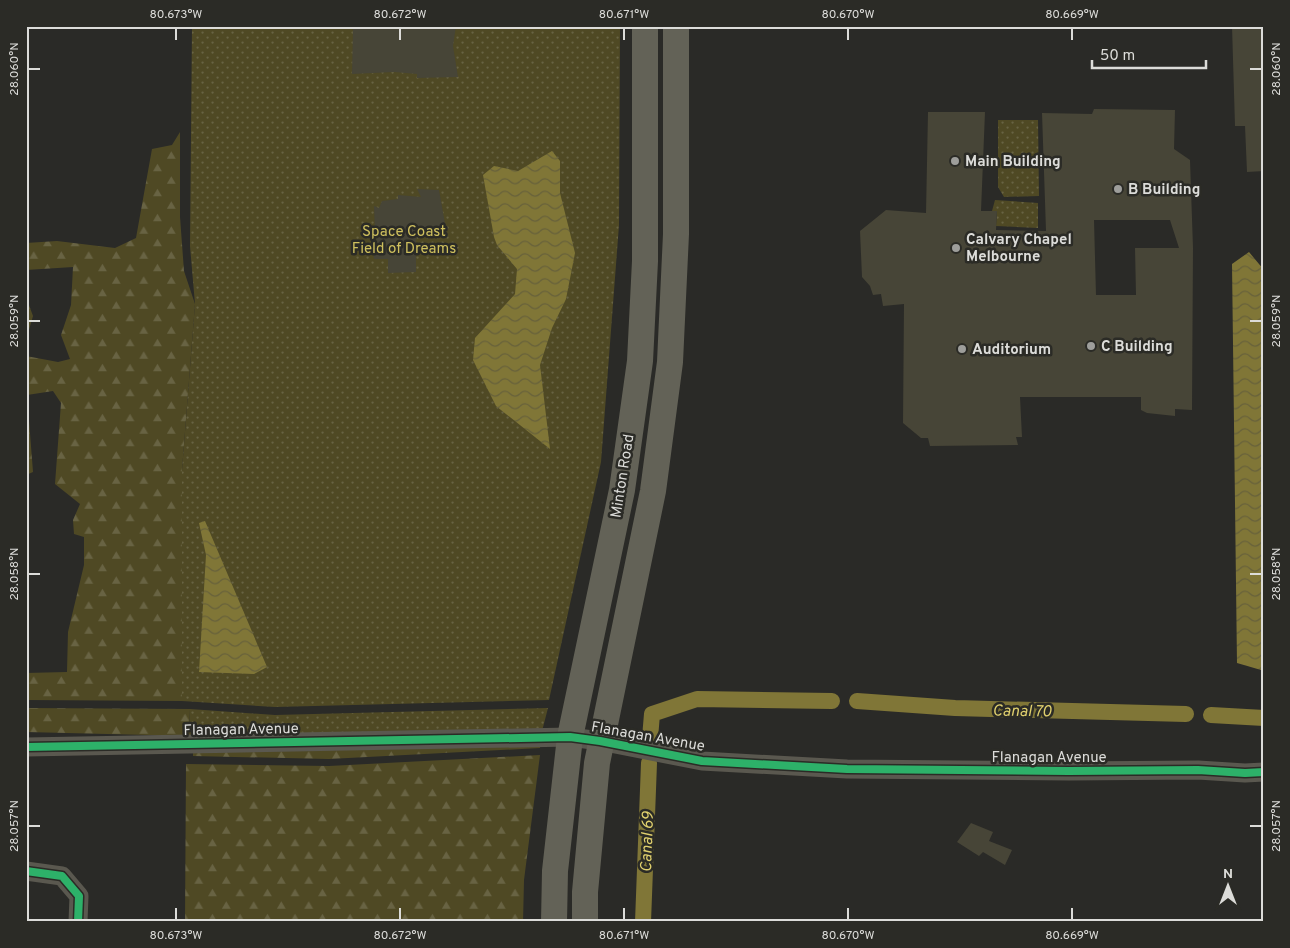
<svg xmlns="http://www.w3.org/2000/svg" width="1290" height="948" viewBox="0 0 1290 948" font-family="Overpass,sans-serif">
	<style>
		.forest { fill: url(#forest-firs) }
		.park { fill: url(#park-dots) }
		.water { fill: url(#water-waves) }
		.lines { fill: none; stroke-linecap: round; stroke-linejoin: round }
		.canal { stroke: #807637; stroke-width: 16 }
		.building { fill: #474537; fill-rule: evenodd }
		.street { stroke: #5a584f; stroke-width: 19 }
		.secondary { stroke: #636257; stroke-width: 26 }
		.cycleway-casing { stroke: #2b2b26; stroke-width: 11 }
		.cycleway { stroke: #2db169; stroke-width: 8 }
		.ticks { fill: none; stroke: #dcdcd9; stroke-width: 2 }
		.poi-dot { fill: #9e9e9b; stroke: #2b2b26; stroke-width: 2 }
		.labels { text-anchor: middle; stroke-width: 5; stroke-linejoin: round; paint-order: stroke }
		.poi-label { font-size: 15px; font-weight: bold; fill: #dcdcd9; stroke: #2b2b26; text-anchor: start }
		.park-label { font-size: 15px; fill: #cfc05e; stroke: #2b2b26 }
		.street-label { font-size: 15px; fill: #dcdcd9; stroke: #2b2b26 }
		.water-label { font-size: 16px; font-style: italic; fill: #e0d06e; stroke: #2b2b26 }
		.neatline { fill: none; stroke: #dcdcd9; stroke-width: 2 }
		.ticks-label { font-size: 12px; text-anchor: middle; fill: #dcdcd9 }
	</style>
	<defs>
		<pattern id="forest-firs" width="22" height="20" patternUnits="userSpaceOnUse" patternTransform="scale(1.25)"><rect width="22" height="20" fill="#4f4924"/><path d="M5 1l3.5 6h-7zM16 11l3.5 6h-7z" fill="#686343"/></pattern>
		<pattern id="park-dots" width="8" height="8" patternUnits="userSpaceOnUse" patternTransform="scale(1.25)"><rect width="8" height="8" fill="#4f4924"/><path d="M2 2h.1M6 6h.1" fill="none" stroke="#686343" stroke-width="1.8" stroke-linecap="round"/></pattern>
		<pattern id="water-waves" width="16" height="10" patternUnits="userSpaceOnUse" patternTransform="scale(1.25)"><rect width="16" height="10" fill="#807637"/><path d="M0 5q4-4 8 0t8 0" fill="none" stroke="#67613b"/></pattern>
	</defs>
	<rect width="100%" height="100%" fill="#2a2a27"/>
	<path class="forest" d="M180,132V217L184,271L195,304L182,470V701L26,700V673L67,672L68,632L84,565V537L74,534L73,520L80,504L55,484L61,403L53,391L27,395L33,472L26,475V356L58,362L70,359L61,335L71,305L73,267L26,270V243L57,241L115,248L136,238L152,149L172,145Z
		M26,297L33,316L28,333H26Z
		M26,708L190,709L189,736L26,732Z
		M541,735L540,748L329,759L193,756V741Z
		M540,755L524,880L523,922H185L186,764L329,766Z"/>
	<path class="park" d="M192,26H620L619,225L601,462L549,700L275,707L182,701V470L195,304L190,246Z
		M998,120H1038L1039,196L1004,197L998,187Z
		M995,200L1038,203V228L996,226L997,211H992Z
		M548,708L541,735L189,736L190,709L275,715Z"/>
	<path class="water" d="M552,151L560,161V193L575,253L566,299L552,328L540,365L550,449L496,406L473,360L475,338L515,294L517,269L497,245L494,237L483,175L494,166L518,171Z
		M1249,252L1264,270V670H1261L1237,663L1232,264Z
		M205,521L267,667L254,674L199,672L206,555L199,523Z"/>
	<g class="lines">
		<path class="canal" d="M857,701L955,708L1186,714
			M1211,715L1264,718
			M650,738L652,714L697,699L832,701
			M643,922L649,763"/>
	</g>
	<path class="building" d="M456,26L453,46L458,77L417,78V74L394,72L352,74L353,27Z
		M1232,26H1264V171L1247,172L1245,126H1235Z
		M1094,109L1175,110L1174,149L1190,160L1193,248L1192,410L1175,409V416L1147,413L1141,410V397H1020L1022,437H1016L1018,445L930,446L928,438H921L903,423L904,304L883,306L881,294L873,295L870,286L862,277L860,231L886,210L926,213L928,112H985L981,211H997L996,230L1046,231L1042,113L1092,114ZM1094,220H1170L1179,248H1135L1136,295H1096Z
		M417,189L439,190L446,229L427,227L416,239V272L388,273V259H374L373,248L378,246L375,235L374,206L379,208L382,201L398,199V195L421,197Z
		M971,823L993,832L989,841L1012,850L1005,865L983,852L979,856L957,842Z"/>
	<g class="lines">
		<path class="street" d="M26,747L570,737L600,741L702,761L847,769L1069,771L1198,770L1245,773L1264,772
			M26,871L62,876L79,896L78,922"/>
		<path class="secondary" d="M554,922L555,871L570,737L622,490L640,361L645,261V26
			M585,922V892L597,763L653,491L670,362L676,234V26"/>
		<defs>
			<path id="cycleway" d="M26,747L570,737L600,741L702,761L847,769L1069,771L1198,770L1245,773L1264,772
				M26,871L62,876L79,896L78,922"/>
		</defs>
		<use href="#cycleway" class="cycleway-casing"/>
		<use href="#cycleway" class="cycleway"/>
	</g>
	<path class="ticks" d="M176,28V40M400,28V40M624,28V40M848,28V40M1072,28V40M28,69H40M1250,69H1262M28,321H40M1250,321H1262M28,574H40M1250,574H1262M28,826H40M1250,826H1262M176,908V920M400,908V920M624,908V920M848,908V920M1072,908V920"/>
	<g class="poi-dot">
		<circle cx="955" cy="161" r="5"/>
		<circle cx="1118" cy="189" r="5"/>
		<circle cx="956" cy="248" r="5"/>
		<circle cx="1091" cy="346" r="5"/>
		<circle cx="962" cy="349" r="5"/>
	</g>
	<g class="labels">
		<g class="poi-label">
			<text x="965" y="166">Main Building</text>
			<text x="1128" y="194">B Building</text>
			<text x="966" y="244">Calvary Chapel<tspan x="966" dy="17">Melbourne</tspan></text>
			<text x="1101" y="351">C Building</text>
			<text x="972" y="354">Auditorium</text>
		</g>
		<g class="park-label">
			<text x="404" y="236">Space Coast<tspan x="404" dy="17">Field of Dreams</tspan></text>
		</g>
		<g class="street-label">
			<text transform="translate(622 476) rotate(-81)" y="5">Minton Road</text>
			<text transform="translate(241 729) rotate(-1)" y="5">Flanagan Avenue</text>
			<text transform="translate(648 736) rotate(10)" y="5">Flanagan Avenue</text>
			<text x="1049" y="762">Flanagan Avenue</text>
		</g>
		<g class="water-label">
			<text transform="translate(1022 710) rotate(1)" y="6">Canal 70</text>
			<text transform="translate(646 842) rotate(-88)" y="6">Canal 69</text>
		</g>
	</g>
	<rect width="1290" height="948" fill="none" stroke="#2b2b26" stroke-width="55"/>
	<g transform="translate(1228 886)" stroke="#2b2b26" stroke-width="4" paint-order="stroke">
	<path d="M0-4L9 19L0 12L-9 19Z" fill="#dcdcd9"/>
	<text y="-8" font-size="14" font-weight="bold" text-anchor="middle" fill="#dcdcd9">N</text>
	</g>
	<path d="M1092 60v8h114v-8" fill="none" stroke="#dcdcd9" stroke-width="2.5"/>
	<text x="1100" y="60" font-size="15" fill="#dcdcd9" stroke="#2b2b26" stroke-width="4" paint-order="stroke">50 m</text>
	<rect x="28" y="28" width="1234" height="892" class="neatline"/>
	<g class="ticks-label">
		<text x="176" y="18">80.673°W</text>
		<text x="400" y="18">80.672°W</text>
		<text x="624" y="18">80.671°W</text>
		<text x="848" y="18">80.670°W</text>
		<text x="1072" y="18">80.669°W</text>
		<text transform="translate(14 69) rotate(-90)" y="4">28.060°N</text>
		<text transform="translate(1276 69) rotate(-90)" y="4">28.060°N</text>
		<text transform="translate(14 321) rotate(-90)" y="4">28.059°N</text>
		<text transform="translate(1276 321) rotate(-90)" y="4">28.059°N</text>
		<text transform="translate(14 574) rotate(-90)" y="4">28.058°N</text>
		<text transform="translate(1276 574) rotate(-90)" y="4">28.058°N</text>
		<text transform="translate(14 826) rotate(-90)" y="4">28.057°N</text>
		<text transform="translate(1276 826) rotate(-90)" y="4">28.057°N</text>
		<text x="176" y="939">80.673°W</text>
		<text x="400" y="939">80.672°W</text>
		<text x="624" y="939">80.671°W</text>
		<text x="848" y="939">80.670°W</text>
		<text x="1072" y="939">80.669°W</text>
	</g>
</svg>
